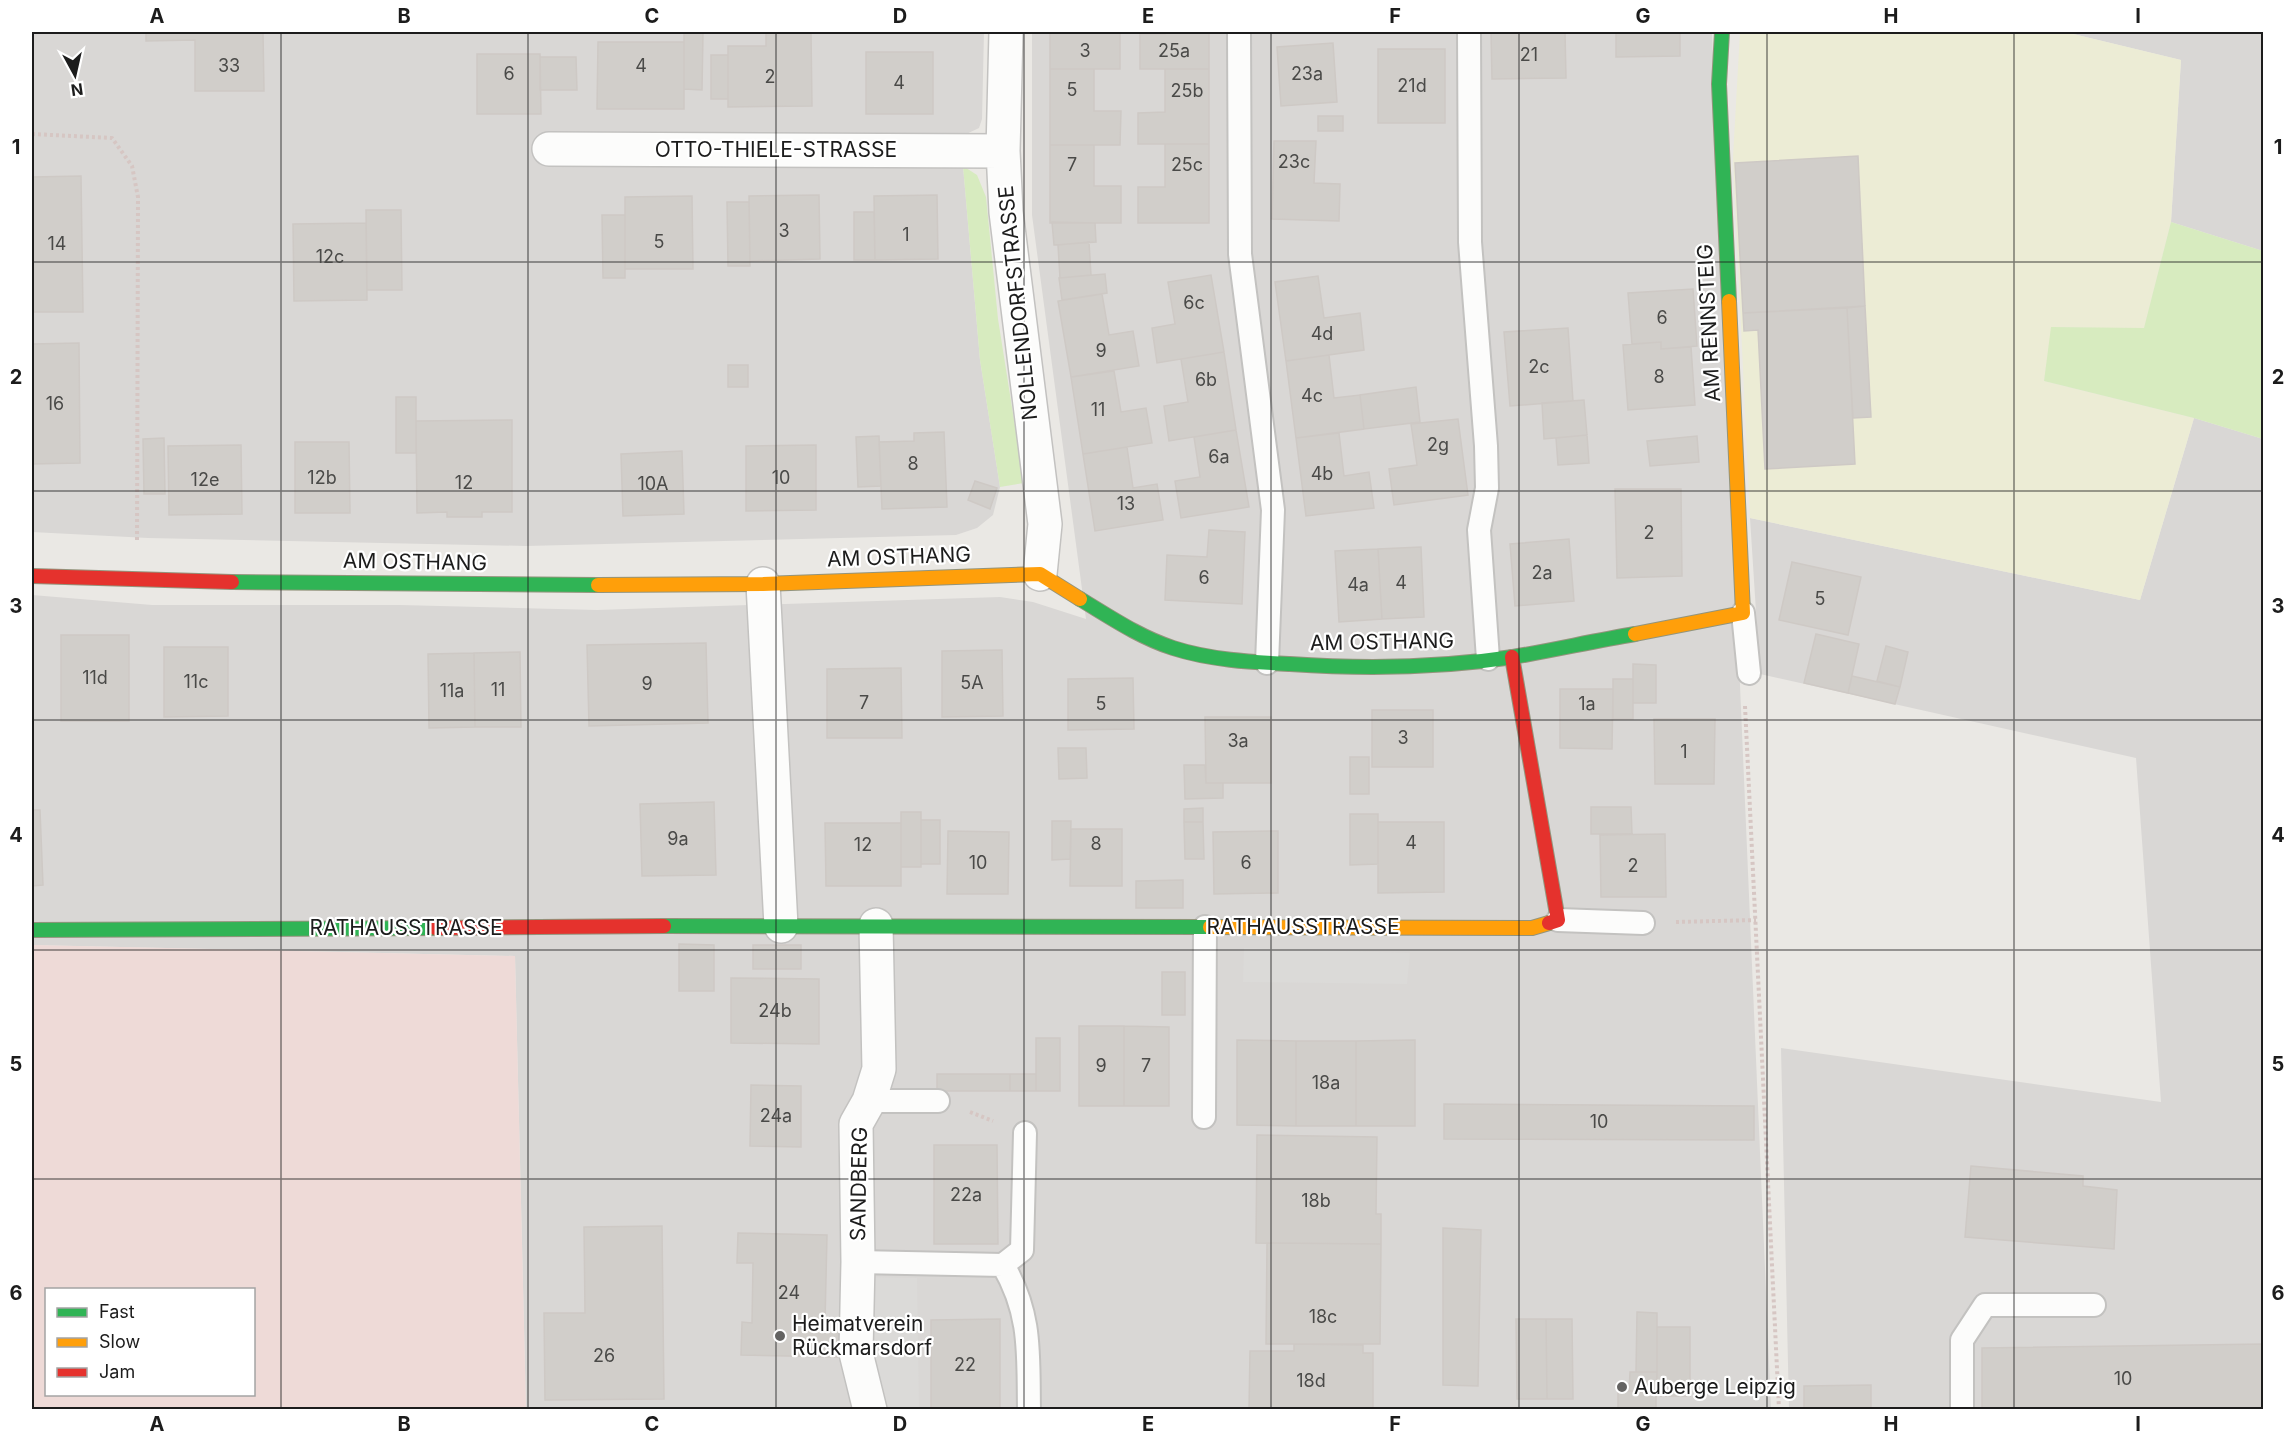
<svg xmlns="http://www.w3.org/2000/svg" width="2295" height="1441" viewBox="0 0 2295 1441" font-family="Inter,sans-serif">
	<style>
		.residential { fill: #d9d7d5 }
		.commercial { fill: #eedad7; fill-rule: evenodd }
		.farmland { fill: #ececd5 }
		.grass { fill: #d7ebbf }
		.parking { fill: #dbdad8 }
		.building { fill: #d1ceca; stroke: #cec9c5; stroke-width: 1.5 }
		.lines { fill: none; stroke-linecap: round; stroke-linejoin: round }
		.lane-casing { stroke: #c3c2c0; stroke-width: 26 }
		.street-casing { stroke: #c3c2c0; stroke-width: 36 }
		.fast-casing { stroke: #93947c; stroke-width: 16 }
		.slow-casing { stroke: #93947c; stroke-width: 16 }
		.jam-casing { stroke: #93947c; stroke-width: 16 }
		.path { stroke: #d6c6c3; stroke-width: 4; stroke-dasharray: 3 3; stroke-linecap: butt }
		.lane { stroke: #fcfcfb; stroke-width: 22 }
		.street { stroke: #fcfcfb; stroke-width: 33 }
		.fast { stroke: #30b455; stroke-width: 14 }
		.slow { stroke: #ff9f0a; stroke-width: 14 }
		.jam { stroke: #e5322d; stroke-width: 14 }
		.grid { fill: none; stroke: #1c1c1c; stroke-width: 1.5; stroke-opacity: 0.55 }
		.poi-dot { fill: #646362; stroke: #fff; stroke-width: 2 }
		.labels { text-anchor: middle; stroke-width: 4.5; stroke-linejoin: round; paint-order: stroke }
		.number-label { font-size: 18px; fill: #4a4a48 }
		.street-label { font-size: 21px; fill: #1c1c1c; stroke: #fff }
		.poi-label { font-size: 21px; fill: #1c1c1c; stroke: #fff; text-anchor: start }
		.neatline { fill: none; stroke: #1c1c1c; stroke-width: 2 }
		.grid-label { font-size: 20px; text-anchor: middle; font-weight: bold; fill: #1c1c1c }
	</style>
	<rect width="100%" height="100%" fill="#eae8e4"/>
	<path class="residential" d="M32,32H984L982,119L979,128L960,137L539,135L542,162L963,166L980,360L1000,487L993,515L977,528L956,535L526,546L148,538L32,532Z
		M1032,32H1712L1771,1409H526L515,956L32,945V595L152,605H400L597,610L1000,597L1033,602L1086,619L1032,215Z
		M2065,32H2263V251L2171,222L2181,60Z
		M2194,418L2263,439V1409H1789L1781,1048L2161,1102L2136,758L1760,674L1750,518L2140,600Z"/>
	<path class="commercial" d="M32,945L515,956L526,1409L32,1410ZM46,1290H254V1394H46Z"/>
	<path class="farmland" d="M1740,32H2065L2181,60L2171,222L2144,329L2052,327L2044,381L2194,418L2140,600L1750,518L1733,157Z"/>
	<path class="grass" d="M963,166L977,175L986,197L998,319L1024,483L1000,487L980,360Z
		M2171,222L2263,251V439L2194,418L2044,381L2051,327L2144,328Z"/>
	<path class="parking" d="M1244,948L1410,953L1407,984L1243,982Z
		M857,1277L917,1278L919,1409H870Z"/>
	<path class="building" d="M146,32H263L264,91H195V40L146,41Z
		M766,32H811L812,106L728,107V46H766Z
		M1050,32L1120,33V69H1050Z
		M1165,32H1209V69H1140V34H1165Z
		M1491,32H1572H1565L1566,78L1492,79Z
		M1616,32H1680V56L1616,57Z
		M684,33H703L702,90L684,89Z
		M598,42H684V109H597Z
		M1333,43L1337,102L1281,106L1277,47Z
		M1378,49H1445V123H1378Z
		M866,52H933V114H866Z
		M477,54H540L541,114H477Z
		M711,55H728V99H711Z
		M540,57H576L577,90H540Z
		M1050,69H1094V111H1121L1120,145H1050Z
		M1165,69H1209V144H1138V113L1165,112Z
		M1318,116H1343V131H1318Z
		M1274,141H1316L1314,183L1340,184L1339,221L1272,219Z
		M1165,144H1209V223H1138V187H1165Z
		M1050,145H1094V186H1121V223H1050Z
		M1858,156L1865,306L1743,313L1735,163Z
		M81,176L83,312H32V177Z
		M819,195L820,259L750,261L749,196Z
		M937,195L938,259L875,260L874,196Z
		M692,196L693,269H625V197Z
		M727,202H749L750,266H728Z
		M366,210H401L402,290H367Z
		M854,212H874L875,260H854Z
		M602,215H625V278H603Z
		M1052,222L1095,223L1096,242L1054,245Z
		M366,223L367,300L294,301L293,224Z
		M1089,242L1091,275L1060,278L1058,245Z
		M1105,274L1107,293L1062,300L1059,278Z
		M1211,275L1224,352L1157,363L1152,328L1175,324L1168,282Z
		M1318,276L1324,318L1360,313L1364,350L1286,361L1275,282Z
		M1693,289L1697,346L1661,349V342L1632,344L1628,293Z
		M1102,294L1109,335L1133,331L1139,366L1071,377L1058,301Z
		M1865,306L1871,417L1853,418L1847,308Z
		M1847,308L1855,464L1765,469L1758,330L1744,331L1743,313Z
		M1568,328L1573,401L1510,406L1504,332Z
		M1661,342V349L1691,347L1695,405L1628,410L1623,345Z
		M79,343L80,463L32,464V344Z
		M1224,352L1236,430L1169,441L1164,406L1188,402L1181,359Z
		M1329,355L1334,398L1360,395L1364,429L1296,438L1286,361Z
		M728,365H748V387H728Z
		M1114,371L1121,412L1146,408L1152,443L1083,454L1071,377Z
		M1416,387L1420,422L1364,429L1360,395Z
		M396,397H416V453H396Z
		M1584,400L1587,435L1544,439L1542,403Z
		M1458,419L1468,495L1394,505L1389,469L1417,465L1411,424Z
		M512,420V512H482V517H447V512L417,513L416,421Z
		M1236,430L1249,507L1181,518L1175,481L1200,477L1194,437Z
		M944,432L947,507L882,509L879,442L914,441V433Z
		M1339,433L1344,476L1369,472L1374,508L1306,516L1296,438Z
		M1587,435L1589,463L1558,465L1556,438Z
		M879,436L881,486L858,487L856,437Z
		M1697,436L1699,462L1650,466L1647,441Z
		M164,438L165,494H144L143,439Z
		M295,442H349L350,513H295Z
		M241,445L242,514L169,515L168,446Z
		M816,445V510L746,511V446Z
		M1127,447L1133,488L1157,484L1163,520L1095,531L1083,454Z
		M682,451L684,514L623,516L621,454Z
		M975,481L997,488L990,509L968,500Z
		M1615,489H1681L1682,576L1617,578Z
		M1209,530L1245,532L1242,604L1165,600L1167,555L1207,557Z
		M1569,539L1574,601L1515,606L1510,544Z
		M1421,547L1424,617L1382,619L1378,549Z
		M1378,549L1382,619L1339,622L1335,551Z
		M1792,562L1861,577L1848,635L1779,620Z
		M1816,634L1859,644L1848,693L1804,683Z
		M61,635H129V721H61Z
		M706,643L708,723L589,726L587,645Z
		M1886,646L1908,652L1900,687L1877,681Z
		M164,647H228V716L164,717Z
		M1002,650L1003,716L942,717V651Z
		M520,652L521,727H475L474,653Z
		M474,653L475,727L429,728L428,654Z
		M1633,664L1656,665V703H1633Z
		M901,668L902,738H827V669Z
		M1852,676L1900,687L1895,704L1848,693Z
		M1133,678L1134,729L1068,730V679Z
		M1613,679H1633V719H1613Z
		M1560,689H1613L1612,749L1560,748Z
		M1372,710H1433V767H1372Z
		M1205,717H1271V783H1206Z
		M1654,719H1715L1714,784H1655Z
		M1058,748H1086L1087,778L1059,779Z
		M1350,757H1369V794H1350Z
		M1184,765H1205L1206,783H1223V798L1185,799Z
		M714,802L716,875L642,876L640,804Z
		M1591,807H1631L1632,834H1591Z
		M1203,808V822H1184V809Z
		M32,810H40L43,885L32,886Z
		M901,812H921V867H901Z
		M1350,814H1378V864L1350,865Z
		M921,820H940V864H921Z
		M1052,821H1071L1070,859L1052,860Z
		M1184,822H1203L1204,859H1185Z
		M1378,822H1444V892L1378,893Z
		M825,823H901V886H826Z
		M1071,829H1122V886H1070Z
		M948,831L1009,832L1008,894H947Z
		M1278,831V893L1214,894L1213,832Z
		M1665,834L1666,897H1601L1600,835Z
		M1183,880V908H1136V881Z
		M679,944L714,945V991H679Z
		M753,945H801V969H753Z
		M1162,972H1185V1015H1162Z
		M731,978L819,979V1044L731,1043Z
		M1079,1026H1124V1106H1079Z
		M1124,1026L1169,1027V1106H1124Z
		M1036,1038H1060V1091H1036Z
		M1237,1040L1296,1041V1126L1237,1125Z
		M1415,1040V1126H1356V1041Z
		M1296,1041H1356V1126H1296Z
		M937,1074H1010V1091H937Z
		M1010,1074H1036V1091H1010Z
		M751,1085L801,1086V1147L750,1146Z
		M1444,1104L1754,1106V1140L1444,1139Z
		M1257,1135L1377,1137L1376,1214H1381V1244L1256,1243Z
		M934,1145H997L998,1244H934Z
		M1971,1166L2083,1176V1186L2117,1190L2114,1249L1965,1237Z
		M662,1226L664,1399L545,1400L544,1313H585L584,1227Z
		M1443,1228L1481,1230L1478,1386L1443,1385Z
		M738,1233L827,1235L825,1322L839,1323L838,1357L741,1355L742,1322L752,1323L753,1263H737Z
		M1267,1243L1381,1244L1380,1344H1266Z
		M1637,1312L1657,1313V1372H1636Z
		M1000,1319V1410H931V1320Z
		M1516,1319H1546L1547,1399H1517Z
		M1546,1319H1572L1573,1399H1547Z
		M1657,1327H1690V1396H1657Z
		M1294,1344L1363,1345V1353H1373V1410H1249L1250,1351H1294Z
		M2264,1344V1410H1982V1348Z
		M1630,1372H1657L1656,1392L1629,1391Z
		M1871,1385V1410H1804V1386Z
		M1618,1391L1656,1392V1410H1618Z"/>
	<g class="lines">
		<defs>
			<path id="lane" d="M1239,32L1240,254L1273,510L1267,663
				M1469,32L1470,242L1486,446L1487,488L1479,530L1488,659
				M1743,613L1749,673
				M1558,920L1643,923
				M869,1101H938
				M1204,1117L1205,927
				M858,1262L1003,1265L1022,1250L1025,1133
				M1003,1265C1032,1315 1028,1354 1029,1410
				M1962,1410V1340L1985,1305H2094"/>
			<path id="street" d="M1006,32L1003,151L1006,212L1045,524L1040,574
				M549,149L1003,151
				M763,584L781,926
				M870,1410L856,1353L858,1262L856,1124L869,1101L879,1069L876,925"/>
			<path id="fast" d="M1722,32L1719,84L1729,301
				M232,582L598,585
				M1080,599C1110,617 1139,637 1173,648C1210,660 1251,662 1290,664C1364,669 1440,668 1513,657C1554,650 1594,641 1635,634
				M664,926L1210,927
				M32,930L435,928"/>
			<path id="slow" d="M598,585L763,584L1040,574L1080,599
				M1635,634L1743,613L1729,301
				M1210,927L1532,928L1549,923"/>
			<path id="jam" d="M32,576L232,582
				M1512,657L1558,920L1549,923
				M435,928L664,926"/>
		</defs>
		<use href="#lane" class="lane-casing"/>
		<use href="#street" class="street-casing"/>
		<use href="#fast" class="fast-casing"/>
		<use href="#slow" class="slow-casing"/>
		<use href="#jam" class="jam-casing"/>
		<path class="path" d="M32,134L112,138L132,166L138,197L137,542
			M1745,706L1779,1410
			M1676,922L1756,920
			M970,1112L993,1121"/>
		<use href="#lane" class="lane"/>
		<use href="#street" class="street"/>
		<use href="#fast" class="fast"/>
		<use href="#slow" class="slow"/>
		<use href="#jam" class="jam"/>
	</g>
	<path class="grid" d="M281,32V1410M528,32V1410M776,32V1410M1024,32V1410M1271,32V1410M1519,32V1410M1767,32V1410M2014,32V1410M32,262H2264M32,491H2264M32,720H2264M32,950H2264M32,1179H2264"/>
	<g class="poi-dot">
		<circle cx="780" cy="1336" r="6"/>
		<circle cx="1622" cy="1387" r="6"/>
	</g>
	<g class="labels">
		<g class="number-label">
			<text x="1085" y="57">3</text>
			<text x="1174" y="57">25a</text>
			<text x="1529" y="61">21</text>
			<text x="229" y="72">33</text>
			<text x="641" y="72">4</text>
			<text x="509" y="80">6</text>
			<text x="1307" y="80">23a</text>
			<text x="770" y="83">2</text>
			<text x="899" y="89">4</text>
			<text x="1412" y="92">21d</text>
			<text x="1072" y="96">5</text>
			<text x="1187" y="97">25b</text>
			<text x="1294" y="168">23c</text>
			<text x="1072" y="171">7</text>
			<text x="1187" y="171">25c</text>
			<text x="784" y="237">3</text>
			<text x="906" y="241">1</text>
			<text x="659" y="248">5</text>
			<text x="57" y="250">14</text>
			<text x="330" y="263">12c</text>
			<text x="1194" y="309">6c</text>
			<text x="1662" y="324">6</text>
			<text x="1322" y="340">4d</text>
			<text x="1101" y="357">9</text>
			<text x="1539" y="373">2c</text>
			<text x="1659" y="383">8</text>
			<text x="1206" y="386">6b</text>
			<text x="1312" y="402">4c</text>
			<text x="55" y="410">16</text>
			<text x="1098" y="416">11</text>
			<text x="1438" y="451">2g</text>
			<text x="1219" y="463">6a</text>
			<text x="913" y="470">8</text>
			<text x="1322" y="480">4b</text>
			<text x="322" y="484">12b</text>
			<text x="781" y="484">10</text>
			<text x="205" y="486">12e</text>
			<text x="464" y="489">12</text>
			<text x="653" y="490">10A</text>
			<text x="1126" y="510">13</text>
			<text x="1649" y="539">2</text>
			<text x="1542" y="579">2a</text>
			<text x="1204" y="584">6</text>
			<text x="1401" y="589">4</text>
			<text x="1358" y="591">4a</text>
			<text x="1820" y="605">5</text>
			<text x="95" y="684">11d</text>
			<text x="196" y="688">11c</text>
			<text x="972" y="689">5A</text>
			<text x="647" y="690">9</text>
			<text x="498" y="696">11</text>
			<text x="452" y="697">11a</text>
			<text x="864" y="709">7</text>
			<text x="1101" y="710">5</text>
			<text x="1587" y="710">1a</text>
			<text x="1403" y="744">3</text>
			<text x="1238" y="747">3a</text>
			<text x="1684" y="758">1</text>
			<text x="678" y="845">9a</text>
			<text x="1411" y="849">4</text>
			<text x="1096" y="850">8</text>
			<text x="863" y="851">12</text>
			<text x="978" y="869">10</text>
			<text x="1246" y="869">6</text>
			<text x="1633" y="872">2</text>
			<text x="775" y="1017">24b</text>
			<text x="1101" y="1072">9</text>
			<text x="1146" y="1072">7</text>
			<text x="1326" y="1089">18a</text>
			<text x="776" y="1122">24a</text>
			<text x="1599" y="1128">10</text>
			<text x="966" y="1201">22a</text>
			<text x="1316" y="1207">18b</text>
			<text x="789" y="1299">24</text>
			<text x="1323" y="1323">18c</text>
			<text x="604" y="1362">26</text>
			<text x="965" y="1371">22</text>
			<text x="2123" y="1385">10</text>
			<text x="1311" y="1387">18d</text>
		</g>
		<g class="street-label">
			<text x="776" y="157">OTTO-THIELE-STRASSE</text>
			<text transform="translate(1018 303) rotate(-96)" y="7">NOLLENDORFSTRASSE</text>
			<text transform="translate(1709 323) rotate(-93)" y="7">AM RENNSTEIG</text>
			<text transform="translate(899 557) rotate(-2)" y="7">AM OSTHANG</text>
			<text transform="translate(415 562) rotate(1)" y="7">AM OSTHANG</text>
			<text transform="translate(1382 642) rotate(-1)" y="7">AM OSTHANG</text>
			<text x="1303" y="934">RATHAUSSTRASSE</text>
			<text x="406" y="935">RATHAUSSTRASSE</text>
			<text transform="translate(859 1184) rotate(-89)" y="7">SANDBERG</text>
		</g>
		<g class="poi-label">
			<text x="792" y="1331">Heimatverein<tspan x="792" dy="24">Rückmarsdorf</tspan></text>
			<text x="1634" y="1394">Auberge Leipzig</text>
		</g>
	</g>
	<rect width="2295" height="1441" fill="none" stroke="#ffffff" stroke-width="66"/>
	<rect x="45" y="1288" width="210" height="108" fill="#ffffff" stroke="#a4a4a4" stroke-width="1.5"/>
	<rect x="57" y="1308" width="30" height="9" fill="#30b455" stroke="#a4a4a4" stroke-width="1.5"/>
	<text x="99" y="1318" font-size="18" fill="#1c1c1c">Fast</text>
	<rect x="57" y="1338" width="30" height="9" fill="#ff9f0a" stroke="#a4a4a4" stroke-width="1.5"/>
	<text x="99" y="1348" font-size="18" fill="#1c1c1c">Slow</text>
	<rect x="57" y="1368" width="30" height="9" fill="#e5322d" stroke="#a4a4a4" stroke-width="1.5"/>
	<text x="99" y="1378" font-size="18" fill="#1c1c1c">Jam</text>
	<g transform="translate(75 75) rotate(172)" stroke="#ffffff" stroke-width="4.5" paint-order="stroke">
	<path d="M0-4.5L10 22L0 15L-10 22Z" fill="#1c1c1c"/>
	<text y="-9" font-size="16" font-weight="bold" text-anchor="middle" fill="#1c1c1c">N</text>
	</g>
	<rect x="33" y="33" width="2229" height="1375" class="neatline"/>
	<g class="grid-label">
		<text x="157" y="23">A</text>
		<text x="404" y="23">B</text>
		<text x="652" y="23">C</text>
		<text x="900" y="23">D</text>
		<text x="1148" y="23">E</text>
		<text x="1395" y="23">F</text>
		<text x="1643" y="23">G</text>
		<text x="1891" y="23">H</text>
		<text x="2138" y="23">I</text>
		<text x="16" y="154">1</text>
		<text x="2278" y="154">1</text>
		<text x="16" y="384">2</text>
		<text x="2278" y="384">2</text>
		<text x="16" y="613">3</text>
		<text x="2278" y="613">3</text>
		<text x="16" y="842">4</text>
		<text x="2278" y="842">4</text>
		<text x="16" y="1071">5</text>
		<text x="2278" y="1071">5</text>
		<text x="16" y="1300">6</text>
		<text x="2278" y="1300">6</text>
		<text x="157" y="1431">A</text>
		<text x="404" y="1431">B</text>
		<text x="652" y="1431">C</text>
		<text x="900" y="1431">D</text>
		<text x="1148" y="1431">E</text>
		<text x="1395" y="1431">F</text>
		<text x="1643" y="1431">G</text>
		<text x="1891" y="1431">H</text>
		<text x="2138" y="1431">I</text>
	</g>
</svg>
